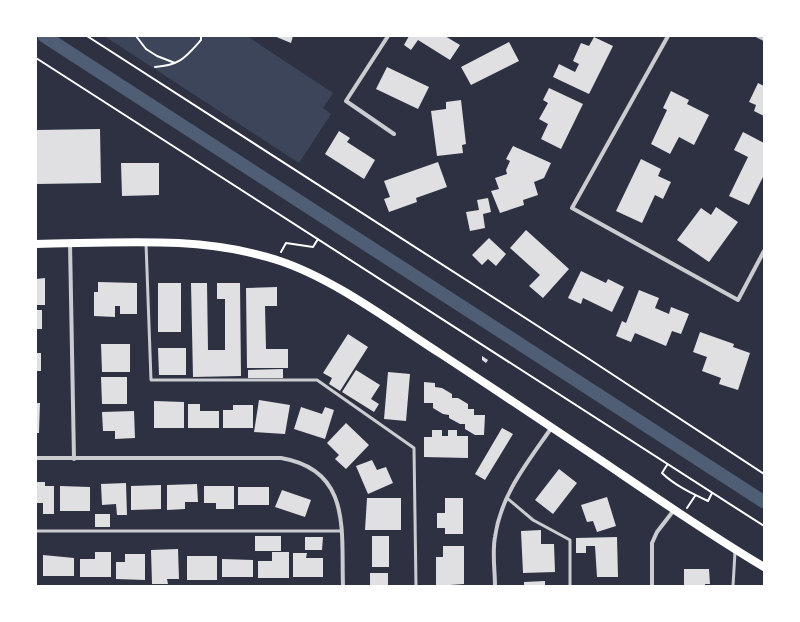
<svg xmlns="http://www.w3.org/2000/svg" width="800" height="622" viewBox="0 0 800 622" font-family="'PT Serif',serif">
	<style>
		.green { fill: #3c4559 }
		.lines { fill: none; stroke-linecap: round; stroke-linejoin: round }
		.canal { stroke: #4f5d75; stroke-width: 13 }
		.building { fill: #e0e0e3 }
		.path { stroke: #fff; stroke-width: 2 }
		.service { stroke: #caccd0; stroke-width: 3 }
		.minor { stroke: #caccd0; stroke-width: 4 }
		.secondary { stroke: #fff; stroke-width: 8 }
	</style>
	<rect width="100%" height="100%" fill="#2d3142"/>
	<path class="green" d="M104,36H247L333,93L323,108L331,114L299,163Z"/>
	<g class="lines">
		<path class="canal" d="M44,36L764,502"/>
	</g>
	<path class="building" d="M274,36H293L291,43Z
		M409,36H445L460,45L450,60L418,40L411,50L404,45Z
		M594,37L613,46L589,94L553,77L559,64L575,72L579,64L573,61L581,43L589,46Z
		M509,42L519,61L471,85L461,67Z
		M387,67L429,87L418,109L376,89Z
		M758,83L764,86V116L754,111L756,105L749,102Z
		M549,88L583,104L561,149L541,139L548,124L539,119L548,103L543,100Z
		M671,91L689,100L687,104L709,115L694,145L679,137L670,154L651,144L667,110L663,108Z
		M461,100L466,144L462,145L463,153L437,156L431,111L446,109V102Z
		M100,129L101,183L36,184V130Z
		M339,131L350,138L347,142L375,160L364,179L325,154Z
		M743,132L764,143V175L749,205L729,196L748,157L734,150Z
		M513,146L551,163L544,178L534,182L538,195L523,200L524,205L500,213L491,191L499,189L495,178L507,174L506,170L510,161L506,159Z
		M641,159L661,169L658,176L671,182L663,199L655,195L642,223L616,211Z
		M438,162L447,187L416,198L417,202L389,212L384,199L390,197L384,181Z
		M121,163H159V195L122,196Z
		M488,198L491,212L483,214L485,228L470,231L466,212L479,210L477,200Z
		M716,207L738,222L709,262L677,240L701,208L711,215Z
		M526,230L569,269L543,298L529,286L540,275L510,248Z
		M489,238L506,254L496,266L488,259L482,265L472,255Z
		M581,271L606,283L608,279L624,287L612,312L583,298L581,304L568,298Z
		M45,278V305H36V279Z
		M98,282L137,283V314H120V306H115V317L94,316V292H98Z
		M158,283H181V332H158Z
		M191,283H207L208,350H225V299H217V283H240L241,376L193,377Z
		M277,287V306H265L266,349H288V368H247L246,288Z
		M639,290L659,298L655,308L669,314L671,307L689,314L681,334L672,331L666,346L635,333L631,342L616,336L622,321L626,323Z
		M36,310H42V329H36Z
		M700,332L734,344L733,347L750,353L738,390L719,384L721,378L702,371L707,357L693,352Z
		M348,334L368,347L340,391L329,384L332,378L323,373Z
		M101,344H130V372H102Z
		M158,348H186V375H159Z
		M36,353H41V371H36Z
		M482,356L488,360L486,363L482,360Z
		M283,369V378H248V370Z
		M356,370L380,385L371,399L379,404L374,412L342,392Z
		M388,372L410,374L406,421L384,419Z
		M101,377H127V404H102Z
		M424,382L435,383V387L442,388L452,394V398H458L468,404V409H474V415H485L484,435H475L465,429V424H460L449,418V415L443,414L433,408V403H424Z
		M259,400L290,405L285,434L254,432Z
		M154,401L184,402V428H154Z
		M36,403H40L39,433H36Z
		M188,404H200V411H219V428H188Z
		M233,405H253V428H223V410H233Z
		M301,407L322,414L325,407L334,410L325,439L294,429Z
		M134,411L135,438L115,439V431H103L102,412Z
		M346,423L369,445L346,469L335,459L339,455L327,443Z
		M502,428L513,434L485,480L475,474Z
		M432,430H442V436H448V430H457V436H468V458L424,457V437H432Z
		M372,460L377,470L386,467L393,483L368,494L356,466Z
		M559,469L577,483L553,514L535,500Z
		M36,482H45V486H54V514H43V503H36Z
		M126,483L127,515H117L116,504L102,505L101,484Z
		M197,484L198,502H185V509L167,510V485Z
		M161,485V509L131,510V486Z
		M60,486L90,487V511H60Z
		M204,486H234V509H216V503H204Z
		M238,487H269V505H238Z
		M282,490L311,500L305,517L275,507Z
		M607,497L616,526L597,532L593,521L587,522L581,505Z
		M367,498H401V530H365Z
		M445,498H463V534H445V528H437V513H445Z
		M95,514H110V527H95Z
		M541,530V544H554L555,572L523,573L521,531Z
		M255,536H281V551H255Z
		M372,536H389V567H372Z
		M305,537H323L322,550H305Z
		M617,537L618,577H597L595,546H586V553H576V538Z
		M443,546H464V584L436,586V557H443Z
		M178,549L179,579H167L168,584H152L151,550Z
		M95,552H111V577H80V559H95Z
		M272,552H289V578H258V561H272Z
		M293,553H307L306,558H323V577H293Z
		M125,554H145V580L116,579V562H125Z
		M43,555L74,558V576H43Z
		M187,556H217V580H187Z
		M222,559L253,560V577H222Z
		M684,569H709L710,584H705V586H684Z
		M370,573H388V586H370Z
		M545,581V586H524V582Z"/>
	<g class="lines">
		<path class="path" d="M87,36L589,359L764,474
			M136,36L146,49L157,56L175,63
			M36,58L764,526
			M155,67C180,65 185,58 201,40V36
			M281,252L286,243L313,247L318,239
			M667,465L662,473C674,485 693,494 708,501L712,493
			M687,508L695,496"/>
		<path class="service" d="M146,243L151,380H317L414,448L416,586
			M507,498L533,520L570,540V586
			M36,531H341
			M733,586L735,552"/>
		<path class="minor" d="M388,36L346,101L394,134
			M668,36L572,208L738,300L764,251
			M758,36L764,39
			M70,243L74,459
			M36,458H281C352,470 341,531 343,586
			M495,586C495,570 492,553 495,537C501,494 528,462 552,427
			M652,586V543L657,532L674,510"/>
		<path class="secondary" d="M36,244C116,243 200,235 277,260C333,278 391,322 441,354C496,390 551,427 605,463C658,499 710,535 764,567"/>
	</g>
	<rect width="800" height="622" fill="none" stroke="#ffffff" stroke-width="74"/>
</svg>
